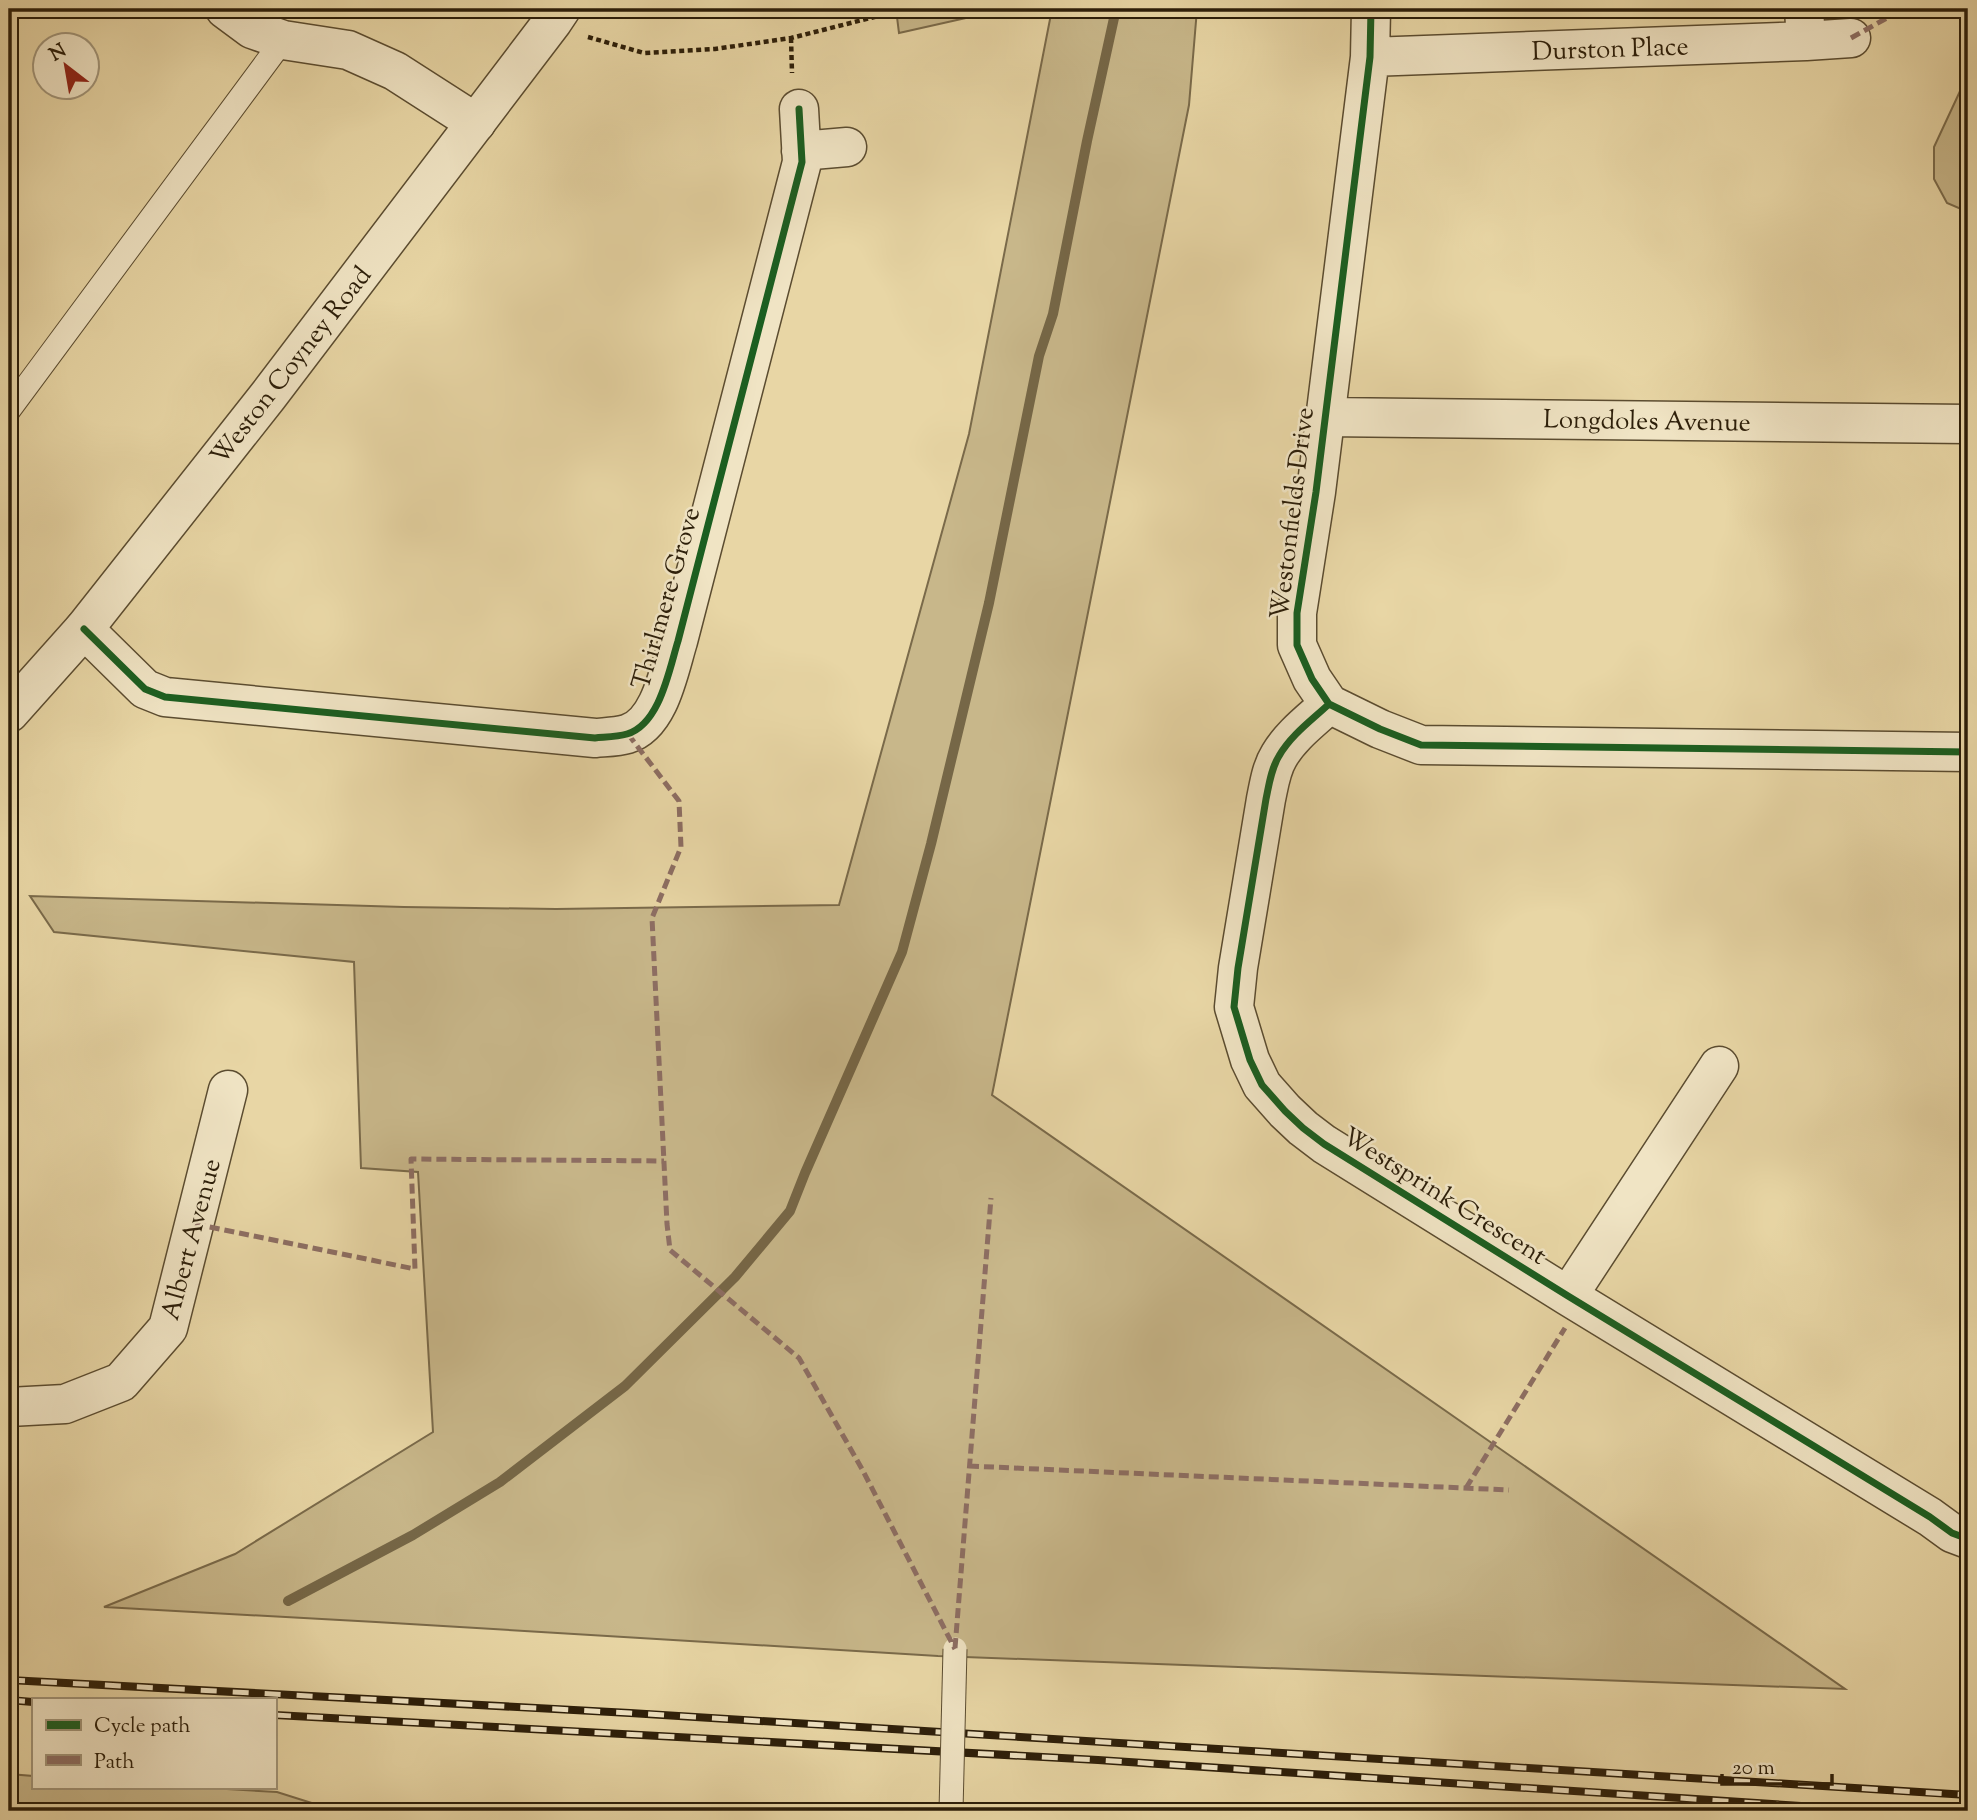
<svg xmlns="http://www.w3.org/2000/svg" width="1977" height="1820" viewBox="0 0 1977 1820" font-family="'Sorts Mill Goudy',serif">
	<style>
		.green { fill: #c8b78a; stroke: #7a6a4a; stroke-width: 2 }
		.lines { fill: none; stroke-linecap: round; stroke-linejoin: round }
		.stream { stroke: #766747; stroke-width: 10 }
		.service-casing { stroke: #5b4c30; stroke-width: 25 }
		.minor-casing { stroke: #5b4c30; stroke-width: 41 }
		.tertiary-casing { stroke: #5b4c30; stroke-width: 41 }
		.path { stroke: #2c1e09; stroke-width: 4.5; stroke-dasharray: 5 3.5; stroke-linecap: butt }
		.service { stroke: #f0e4c4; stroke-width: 23 }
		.minor { stroke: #f0e4c4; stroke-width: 38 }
		.tertiary { stroke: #f0e4c4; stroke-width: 38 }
		.rail-casing { stroke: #2c1e09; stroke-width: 8 }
		.rail { stroke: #f0e4c4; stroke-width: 5; stroke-dasharray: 16; stroke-linecap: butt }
		.service-bridge-casing { stroke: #5b4c30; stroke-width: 25; stroke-linecap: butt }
		.service-bridge { stroke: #f0e4c4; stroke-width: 23 }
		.quiet { stroke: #8d6e63; stroke-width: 5; stroke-dasharray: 10 5; stroke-linecap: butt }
		.cycleway-casing { stroke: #f0e4c4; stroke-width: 11 }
		.cycleway { stroke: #1b5e20; stroke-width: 7 }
		.labels { text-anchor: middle; stroke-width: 5; stroke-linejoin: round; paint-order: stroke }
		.street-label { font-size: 26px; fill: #2c1e09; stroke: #f0e4c4 }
	</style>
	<rect width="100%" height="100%" fill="#e8d6a5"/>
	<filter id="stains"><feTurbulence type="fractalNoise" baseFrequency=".00286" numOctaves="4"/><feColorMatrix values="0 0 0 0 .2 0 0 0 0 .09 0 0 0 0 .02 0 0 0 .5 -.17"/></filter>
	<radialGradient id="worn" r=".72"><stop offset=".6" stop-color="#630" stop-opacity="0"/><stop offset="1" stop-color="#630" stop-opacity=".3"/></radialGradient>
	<path class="green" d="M896,9H1006L899,33Z
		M1052,9H1197L1189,105L992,1095L1845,1689L938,1656L376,1622L104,1607L235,1554L433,1432L418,1172L361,1168L354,962L54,932L30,896L404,907L556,909L839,905L969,434Z
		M1968,74V212L1947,203L1934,179V147Z
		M9,1774L33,1776V1787H193L277,1792L337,1811H9Z"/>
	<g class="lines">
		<path class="stream" d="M288,1601L413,1535L500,1482L625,1386L735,1277L790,1211L805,1173L902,952L931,844L989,603L1039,356L1053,314L1087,141L1116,9"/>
		<defs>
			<path id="service" d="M9,410L283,40"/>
			<path id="minor" d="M225,9L252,29L283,40L348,50L395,71L476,123
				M1371,9L1370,57L1316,492L1297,613V645L1312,679L1329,704L1380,729L1421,745L1968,752
				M1804,9L1806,41
				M1370,57L1806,41L1851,38
				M801,151L847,147
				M1325,417L1968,424
				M84,629L145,689L165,697L595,738C605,737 617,737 627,734C660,724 669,670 678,641L802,162L799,109
				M1329,704C1312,720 1291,735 1279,756C1271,769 1269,785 1266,799L1238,968L1234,1007L1250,1060L1262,1085L1285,1111L1303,1128L1324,1144L1568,1296L1930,1517L1952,1533L1968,1539
				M1568,1296L1719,1066
				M9,1407L65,1404L121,1382L168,1328L228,1090"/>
			<path id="tertiary" d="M9,713L84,629L268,396L553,21L561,9"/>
		</defs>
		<use href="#service" class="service-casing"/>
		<use href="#minor" class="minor-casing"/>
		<use href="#tertiary" class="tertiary-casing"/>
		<path class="path" d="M588,37L644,53L715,49L791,38L906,9
			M791,38L792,73"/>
		<use href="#service" class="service"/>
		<use href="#minor" class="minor"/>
		<use href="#tertiary" class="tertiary"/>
		<defs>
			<path id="rail" d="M9,1680L630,1713L1968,1795
				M9,1700L33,1702
				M275,1715L1098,1760L1878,1811"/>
		</defs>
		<use href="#rail" class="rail-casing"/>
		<use href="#rail" class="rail"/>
		<defs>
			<path id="service-bridge" d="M951,1811L955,1649"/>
		</defs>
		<use href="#service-bridge" class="service-bridge-casing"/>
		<use href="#service-bridge" class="service-bridge"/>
		<path class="quiet" d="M1851,38L1903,9
			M628,734L679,801L681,847L652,918L667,1224L670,1250L799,1358L862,1469L955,1649
			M195,1224L415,1269L411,1159L664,1161
			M969,1466L1509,1490
			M1466,1488L1565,1328
			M955,1648L991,1198"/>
		<defs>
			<path id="cycleway" d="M1371,9L1370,57L1316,492L1297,613V645L1312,679L1329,704L1380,729L1421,745L1968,752
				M84,629L145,689L165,697L595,738C605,737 617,737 627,734C660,724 669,670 678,641L802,162L799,109
				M1329,704C1312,720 1291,735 1279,756C1271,769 1269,785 1266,799L1238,968L1234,1007L1250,1060L1262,1085L1285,1111L1303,1128L1324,1144L1568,1296L1930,1517L1952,1533L1968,1539"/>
		</defs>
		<use href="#cycleway" class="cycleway-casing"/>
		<use href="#cycleway" class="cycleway"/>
	</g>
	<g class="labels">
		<g class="street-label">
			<text transform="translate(1610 48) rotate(-2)" y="9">Durston Place</text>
			<text transform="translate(290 365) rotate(-52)" y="9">Weston Coyney Road</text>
			<text transform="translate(1647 420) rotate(1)" y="9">Longdoles Avenue</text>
			<text transform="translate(1291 513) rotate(-83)" y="9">Westonfields Drive</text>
			<text transform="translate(665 598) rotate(-74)" y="9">Thirlmere Grove</text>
			<text transform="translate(1445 1195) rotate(32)" y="9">Westsprink Crescent</text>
			<text transform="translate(190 1239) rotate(-75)" y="9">Albert Avenue</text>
		</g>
	</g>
	<rect width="1977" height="1820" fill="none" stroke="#e8d6a5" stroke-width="35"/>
	<rect x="10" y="10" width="1956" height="1799" fill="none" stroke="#2c1e09" stroke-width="3.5"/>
	<rect x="18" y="18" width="1942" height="1785" fill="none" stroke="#2c1e09" stroke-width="2"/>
	<rect x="32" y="1698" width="245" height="91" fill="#f0e4c4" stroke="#a29579" stroke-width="2"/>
	<rect x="46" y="1720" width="35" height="10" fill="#1b5e20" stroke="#a29579" stroke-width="2"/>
	<text x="94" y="1732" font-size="21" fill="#2c1e09">Cycle path</text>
	<rect x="46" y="1755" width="35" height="10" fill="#8d6e63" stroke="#a29579" stroke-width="2"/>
	<text x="94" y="1768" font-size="21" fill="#2c1e09">Path</text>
	<g transform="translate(66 66) rotate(329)"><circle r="33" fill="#f0e4c4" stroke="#a29579" stroke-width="2"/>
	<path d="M0-5L12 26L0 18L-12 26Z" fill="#8f2418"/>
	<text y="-10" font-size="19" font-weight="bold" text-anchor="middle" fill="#2c1e09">N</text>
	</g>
	<path d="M1722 1774v10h110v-10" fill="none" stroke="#2c1e09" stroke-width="3.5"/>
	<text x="1732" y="1774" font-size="21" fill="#2c1e09" stroke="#f0e4c4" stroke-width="5" paint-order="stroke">20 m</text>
	<rect width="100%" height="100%" filter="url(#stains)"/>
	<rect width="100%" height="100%" fill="url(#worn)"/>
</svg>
